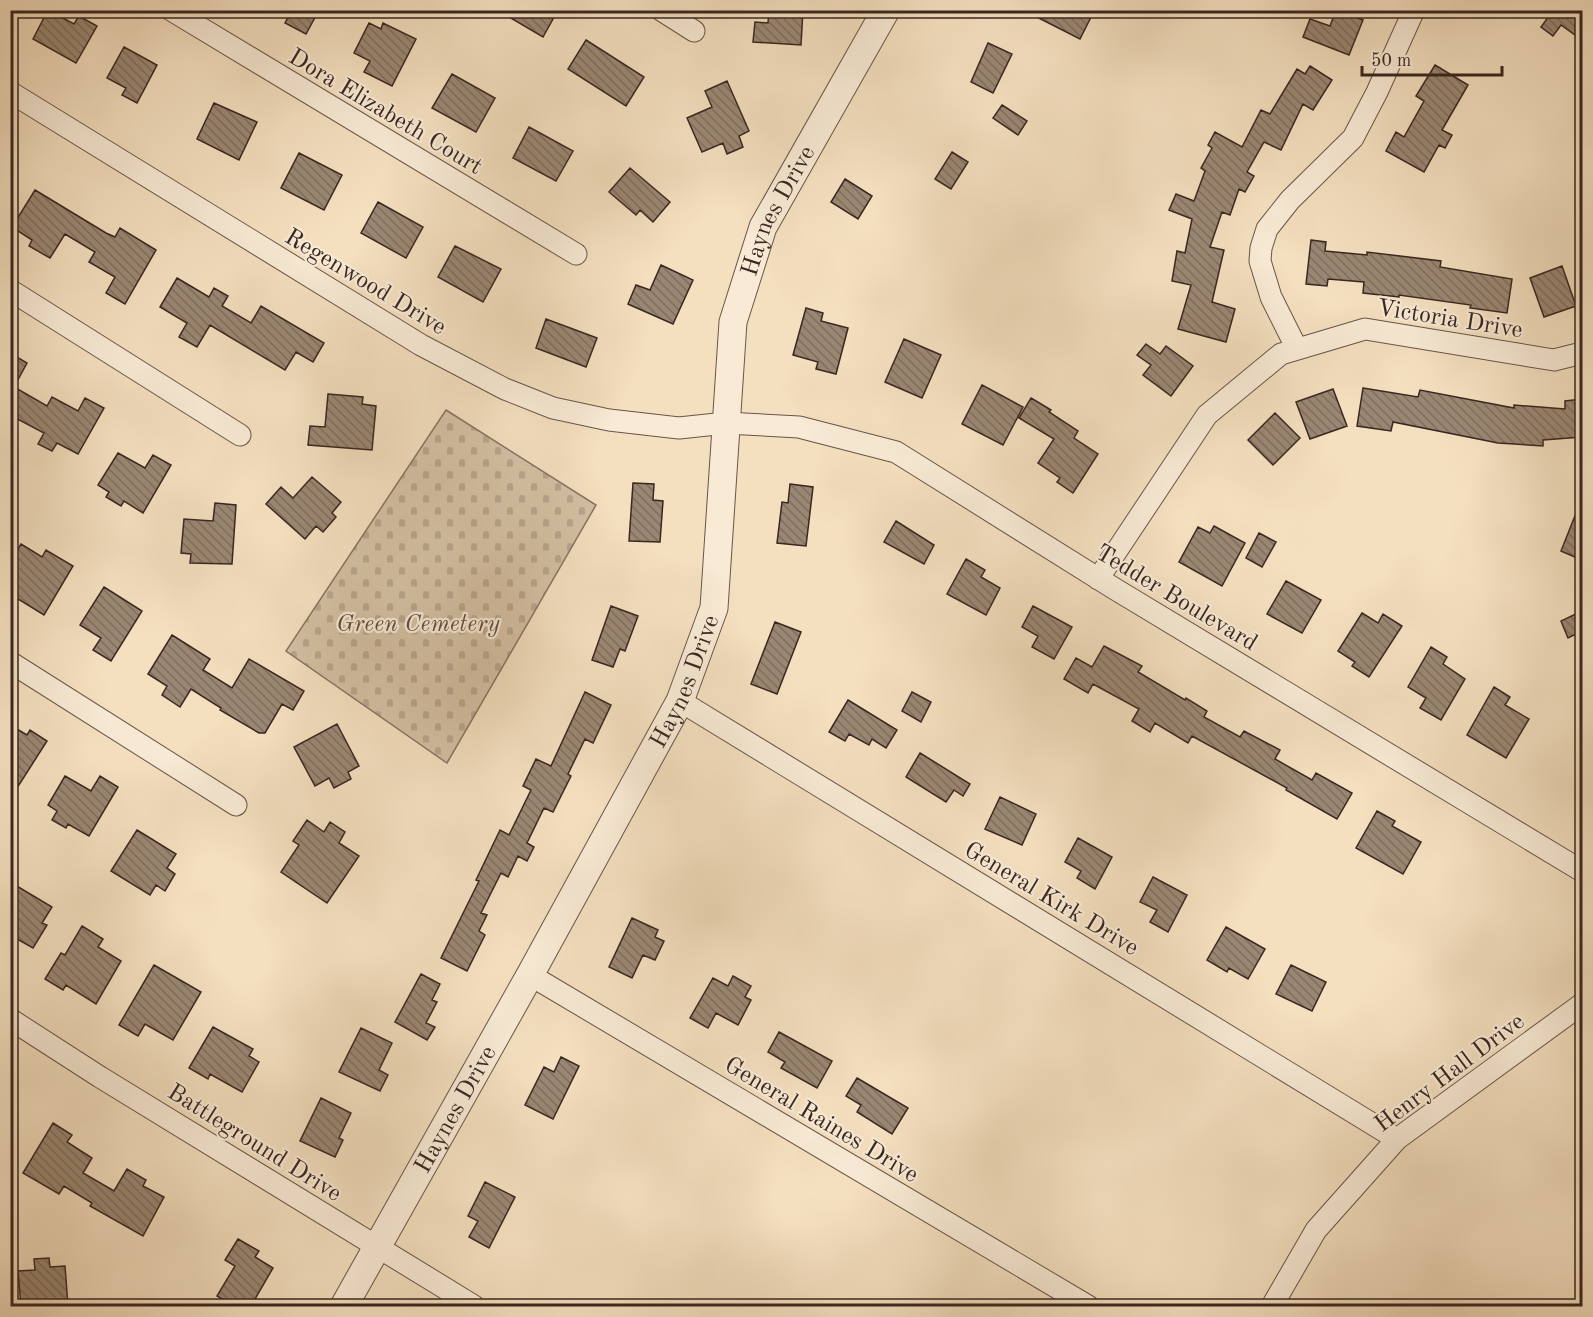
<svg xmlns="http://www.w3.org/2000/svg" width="1593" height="1317" viewBox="0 0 1593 1317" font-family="'Old Standard TT',serif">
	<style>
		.cemetery { fill: url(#cemetery-stones); stroke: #867462; stroke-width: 1.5 }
		.building { fill: url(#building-back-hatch); stroke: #392721; stroke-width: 1.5 }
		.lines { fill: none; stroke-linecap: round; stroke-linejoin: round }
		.minor-casing { stroke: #685548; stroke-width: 23 }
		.tertiary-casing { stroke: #685548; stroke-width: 29 }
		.minor { stroke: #f8ead5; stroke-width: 21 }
		.tertiary { stroke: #f8ead5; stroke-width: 27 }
		.labels { text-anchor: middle; stroke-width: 4.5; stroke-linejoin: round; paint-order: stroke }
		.street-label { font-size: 24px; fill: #392721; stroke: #f8ead5 }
		.park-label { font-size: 24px; font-style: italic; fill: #604d42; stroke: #f8ead5 }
	</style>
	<defs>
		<pattern id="cemetery-stones" width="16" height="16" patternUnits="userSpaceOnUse" patternTransform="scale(1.5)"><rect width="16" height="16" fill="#d4c0a4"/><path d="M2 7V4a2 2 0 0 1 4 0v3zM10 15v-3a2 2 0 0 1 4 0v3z" fill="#b7a58d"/></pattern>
		<pattern id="building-back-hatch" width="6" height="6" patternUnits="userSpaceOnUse" patternTransform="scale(1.5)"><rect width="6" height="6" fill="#9a8773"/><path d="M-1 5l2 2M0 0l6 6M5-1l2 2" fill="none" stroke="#7f6e5e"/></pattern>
	</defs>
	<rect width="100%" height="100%" fill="#f4dfbf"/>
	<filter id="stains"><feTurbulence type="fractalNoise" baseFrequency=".00333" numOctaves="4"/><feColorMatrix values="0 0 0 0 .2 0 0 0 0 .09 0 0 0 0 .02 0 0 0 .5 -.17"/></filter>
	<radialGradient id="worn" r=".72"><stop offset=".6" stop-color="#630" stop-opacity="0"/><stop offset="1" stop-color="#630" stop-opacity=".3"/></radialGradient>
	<path class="cemetery" d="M446,410L596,505L447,763L286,651Z"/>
	<path class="building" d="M48,10L74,24L79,16L97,26L76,63L33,39Z
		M292,10H319L306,34L285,23Z
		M497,10H558L543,37Z
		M769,10H803L801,45L753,42L755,22L768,23Z
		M1023,10H1078L1091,17L1080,39Z
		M1336,10L1363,20L1349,55L1303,37L1310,19L1330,26Z
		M1541,10H1582V40L1561,25L1553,36L1541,27L1549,16Z
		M369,23L381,29L383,23L416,39L392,86L364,72L370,61L354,53Z
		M586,40L644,77L626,106L568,69Z
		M988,43L1012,54L993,93L971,82Z
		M124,47L157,65L137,103L122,95L126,88L107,78Z
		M1435,65L1468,85L1442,130L1452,135L1445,148L1439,145L1424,172L1386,151L1396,132L1404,137L1424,101L1416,96Z
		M1310,66L1332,80L1313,110L1303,104L1281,150L1264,142L1247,172L1254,176L1245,192L1239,189L1230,215L1222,212L1210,247L1224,250L1212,302L1235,309L1226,342L1178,329L1191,285L1172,281L1177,251L1185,253L1192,219L1169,210L1176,194L1194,201L1205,171L1201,168L1212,148L1208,145L1215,132L1242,147L1261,110L1270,114L1297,69L1305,74Z
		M452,74L495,98L476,132L432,108Z
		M727,81L749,131L739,136L743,147L727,154L723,143L702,152L687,118L712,107L705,91Z
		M214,103L257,122L239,160L197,139Z
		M1002,105L1027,121L1018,135L993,118Z
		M529,127L573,151L556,181L513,158Z
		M952,152L968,162L951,189L935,179Z
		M299,153L342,175L324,210L281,188Z
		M630,168L670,202L653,222L640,210L636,215L609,192Z
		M845,179L872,196L858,219L831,202Z
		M35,190L106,233L115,237L120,228L156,250L125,304L106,293L115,277L89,262L95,252L65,234L50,258L29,246L32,240L12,227Z
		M378,202L423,227L406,258L361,233Z
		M1311,240L1326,242L1325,251L1367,255V252L1441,261L1440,267L1512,279L1507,313L1470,308L1471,305L1399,295V297L1363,293L1364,282L1328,279L1327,286L1306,284Z
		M455,246L501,269L483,302L438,277Z
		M661,265L693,280L673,324L628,304L636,285L650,290Z
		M1562,266L1576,306L1544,317L1530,278Z
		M177,278L209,297L214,288L228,296L222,306L251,323L261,306L324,343L313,362L296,352L285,370L210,325L197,347L179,337L187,323L160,307Z
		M806,308L823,313L821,321L848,328L836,374L816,369L818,362L793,355Z
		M546,319L597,338L586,367L536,348Z
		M904,339L941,355L922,398L885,382Z
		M1146,344L1160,354L1166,346L1193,366L1171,396L1143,375L1151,365L1137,355Z
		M10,353L27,363L14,387L47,406L52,397L78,411L85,398L104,408L78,454L57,443L52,451L38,444L44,433L10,415Z
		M982,385L1023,407L1003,445L962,424Z
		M1363,388L1418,397L1420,390L1514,408V405L1565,409V401L1582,399V437L1543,440V446L1498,443L1393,422L1391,431L1357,426Z
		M1333,389L1347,426L1310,439L1296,402Z
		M328,394L363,397L362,404L376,406L372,450L308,445L310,426L325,427Z
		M1031,398L1051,410L1049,412L1078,431L1074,438L1098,454L1073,493L1057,482L1060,478L1038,463L1054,439L1019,418Z
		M1275,413L1300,438L1273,465L1248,440Z
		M118,453L145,468L153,455L171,465L143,513L124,501L121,506L106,497L109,492L98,485Z
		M312,477L341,502L332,513L336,517L323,532L316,526L305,539L266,504L281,487L293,498Z
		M633,483L654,484L653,500L663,501L660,542L629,541Z
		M790,484L813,487L806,546L777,543L782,502L788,503Z
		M1582,498V560L1561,551Z
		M215,503L236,505L232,564L190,563L191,554L181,553L184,519L213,521Z
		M896,521L934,545L924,564L884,542Z
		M1214,526L1245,543L1222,586L1179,562L1198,527L1210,533Z
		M1259,533L1276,542L1262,567L1246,558Z
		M21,544L42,557L46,550L73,566L44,615L10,594V563Z
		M966,559L985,570L981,577L1000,588L986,615L947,594Z
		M1286,581L1321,600L1302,633L1267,614Z
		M104,587L142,611L111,661L93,650L101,638L80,625Z
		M611,606L638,616L625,651L620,649L613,667L592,660Z
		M1033,606L1072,627L1054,659L1032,647L1038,636L1022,627Z
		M1582,611V631L1568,638L1561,621Z
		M1362,613L1378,623L1383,614L1402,626L1369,677L1352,666L1355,662L1338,651Z
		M775,622L801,632L777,694L751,684Z
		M172,635L210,659L203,670L232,688L249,659L304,691L293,710L282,704L265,733H259L220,710L221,708L191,689L180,707L162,695L167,686L148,674Z
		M1104,646L1142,666L1138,672L1185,700L1186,698L1207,711L1204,717L1240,737L1244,731L1280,750L1275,759L1312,780L1316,773L1352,793L1337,819L1286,790L1287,788L1192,736L1188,743L1155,723L1150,732L1132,721L1139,709L1093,684L1088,693L1064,679L1076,658L1092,667Z
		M1431,647L1447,657L1443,664L1465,679L1441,720L1420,708L1426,698L1408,687Z
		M1494,687L1510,697L1505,705L1529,719L1506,758L1467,735Z
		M585,692L611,705L593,743L585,739L568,774L571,776L553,812L544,808L527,843L534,847L527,861L518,856L508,877L501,873L481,913L487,915L479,931L485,935L467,971L441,958L479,881L476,880L500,830L509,835L531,790L523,786L536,759L551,766Z
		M912,692L931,702L921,722L902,711Z
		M848,700L897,730L886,748L872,739L869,745L849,734L845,741L829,732Z
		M337,724L359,766L348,772L351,779L334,788L329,778L315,786L294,747Z
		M10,725L27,735L30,730L47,741L10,799Z
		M920,753L970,784L963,796L954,790L946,802L906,777Z
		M65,776L91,791L100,776L118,787L89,836L68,824L66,828L52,820L57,811L48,805Z
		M1000,797L1036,814L1022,845L985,829Z
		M1377,811L1395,821L1392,826L1421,842L1403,874L1356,848Z
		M307,820L324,832L330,822L345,832L339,843L359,856L327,903L281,872L299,845L293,841Z
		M137,830L176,854L167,868L175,874L165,891L156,885L150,895L111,871Z
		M1078,838L1112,857L1095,889L1077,878L1081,871L1065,862Z
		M1153,877L1187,895L1168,932L1150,922L1157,910L1140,902Z
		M10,882L52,907L42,923L47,925L33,948L10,935Z
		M632,918L658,930L655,937L664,941L655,960L643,955L632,978L609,967Z
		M82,926L103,939L98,947L121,961L96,1004L66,985L63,990L45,979L61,953L65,955Z
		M1226,927L1265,949L1248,979L1229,968L1227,972L1207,960Z
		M154,965L201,992L173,1040L145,1024L138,1036L119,1025Z
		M1291,965L1326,982L1312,1011L1276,994Z
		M421,974L440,984L432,1000L437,1002L426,1023L435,1027L427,1040L395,1022Z
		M733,976L751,986L745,997L751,1000L738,1025L716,1013L708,1028L690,1018L713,978L728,986Z
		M213,1027L253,1049L249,1056L259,1062L242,1092L210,1074L208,1079L189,1068Z
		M361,1028L392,1043L379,1070L388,1075L380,1091L339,1072Z
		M779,1032L832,1061L817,1088L781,1068L785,1062L768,1052Z
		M561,1057L579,1066L553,1119L525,1105L544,1067L554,1072Z
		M857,1078L908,1108L892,1134L857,1112L861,1105L846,1096Z
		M321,1098L351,1113L339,1138L343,1140L335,1157L300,1141Z
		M53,1123L72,1135L67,1142L92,1158L83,1173L114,1191L127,1169L146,1180L143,1186L164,1197L143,1236L90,1206L92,1203L64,1186L59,1194L23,1173Z
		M485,1182L515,1197L489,1248L469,1237L478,1221L468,1216Z
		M238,1239L259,1251L255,1257L273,1268L251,1306H234L217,1296L235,1266L225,1260Z
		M49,1258L50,1267L65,1266L68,1306H21L18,1271L35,1270L34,1259Z"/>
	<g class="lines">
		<defs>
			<path id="minor" d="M171,10L576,254
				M661,10L694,31
				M10,92L421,345L505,389L553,408L609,420L679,428L726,423L799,427L896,452L1115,589L1582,871
				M10,290L240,435
				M1297,349L1271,297L1260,261L1261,248L1267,229L1290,200L1353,138L1377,92L1414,10
				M1098,579L1207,415L1281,354L1365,329L1554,360L1582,353
				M10,662L236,805
				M680,701L1397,1139
				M530,975L1088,1306
				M10,1019L100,1077L474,1306
				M1272,1306L1316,1230L1397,1139L1582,1004"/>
			<g id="tertiary">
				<path id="s1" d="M344,1306L530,975L680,701L714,608L733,322L763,227L886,10"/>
			</g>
		</defs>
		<use href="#minor" class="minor-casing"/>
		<use href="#tertiary" class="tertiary-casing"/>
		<use href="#minor" class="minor"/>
		<use href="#tertiary" class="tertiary"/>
	</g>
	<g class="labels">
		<g class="street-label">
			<text transform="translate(386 111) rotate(31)" y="8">Dora Elizabeth Court</text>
			<text dy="8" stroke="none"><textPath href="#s1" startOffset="1198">Haynes Drive</textPath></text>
			<text transform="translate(366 281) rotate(31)" y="8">Regenwood Drive</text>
			<text transform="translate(1450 318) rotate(9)" y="8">Victoria Drive</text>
			<text transform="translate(1177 597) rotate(31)" y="8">Tedder Boulevard</text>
			<text dy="8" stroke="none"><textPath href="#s1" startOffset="712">Haynes Drive</textPath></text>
			<text transform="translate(1052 898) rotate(31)" y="8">General Kirk Drive</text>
			<text transform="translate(1449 1072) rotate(-37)" y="8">Henry Hall Drive</text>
			<text dy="8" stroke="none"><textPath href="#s1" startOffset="226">Haynes Drive</textPath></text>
			<text transform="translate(822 1119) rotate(31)" y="8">General Raines Drive</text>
			<text transform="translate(255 1142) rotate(32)" y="8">Battleground Drive</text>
		</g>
		<g class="park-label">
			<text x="418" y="631">Green Cemetery</text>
		</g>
	</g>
	<rect width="1593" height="1317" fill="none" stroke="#f4dfbf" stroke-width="36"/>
	<rect x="12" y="12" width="1569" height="1293" fill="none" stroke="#392721" stroke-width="3"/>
	<rect x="18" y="18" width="1557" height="1281" fill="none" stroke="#392721" stroke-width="1.5"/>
	<path d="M1362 66v9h140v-9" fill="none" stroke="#392721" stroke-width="3"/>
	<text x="1371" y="66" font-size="18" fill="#392721" stroke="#f8ead5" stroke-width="4.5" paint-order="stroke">50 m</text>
	<rect width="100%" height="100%" filter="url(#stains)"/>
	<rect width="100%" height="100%" fill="url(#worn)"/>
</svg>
